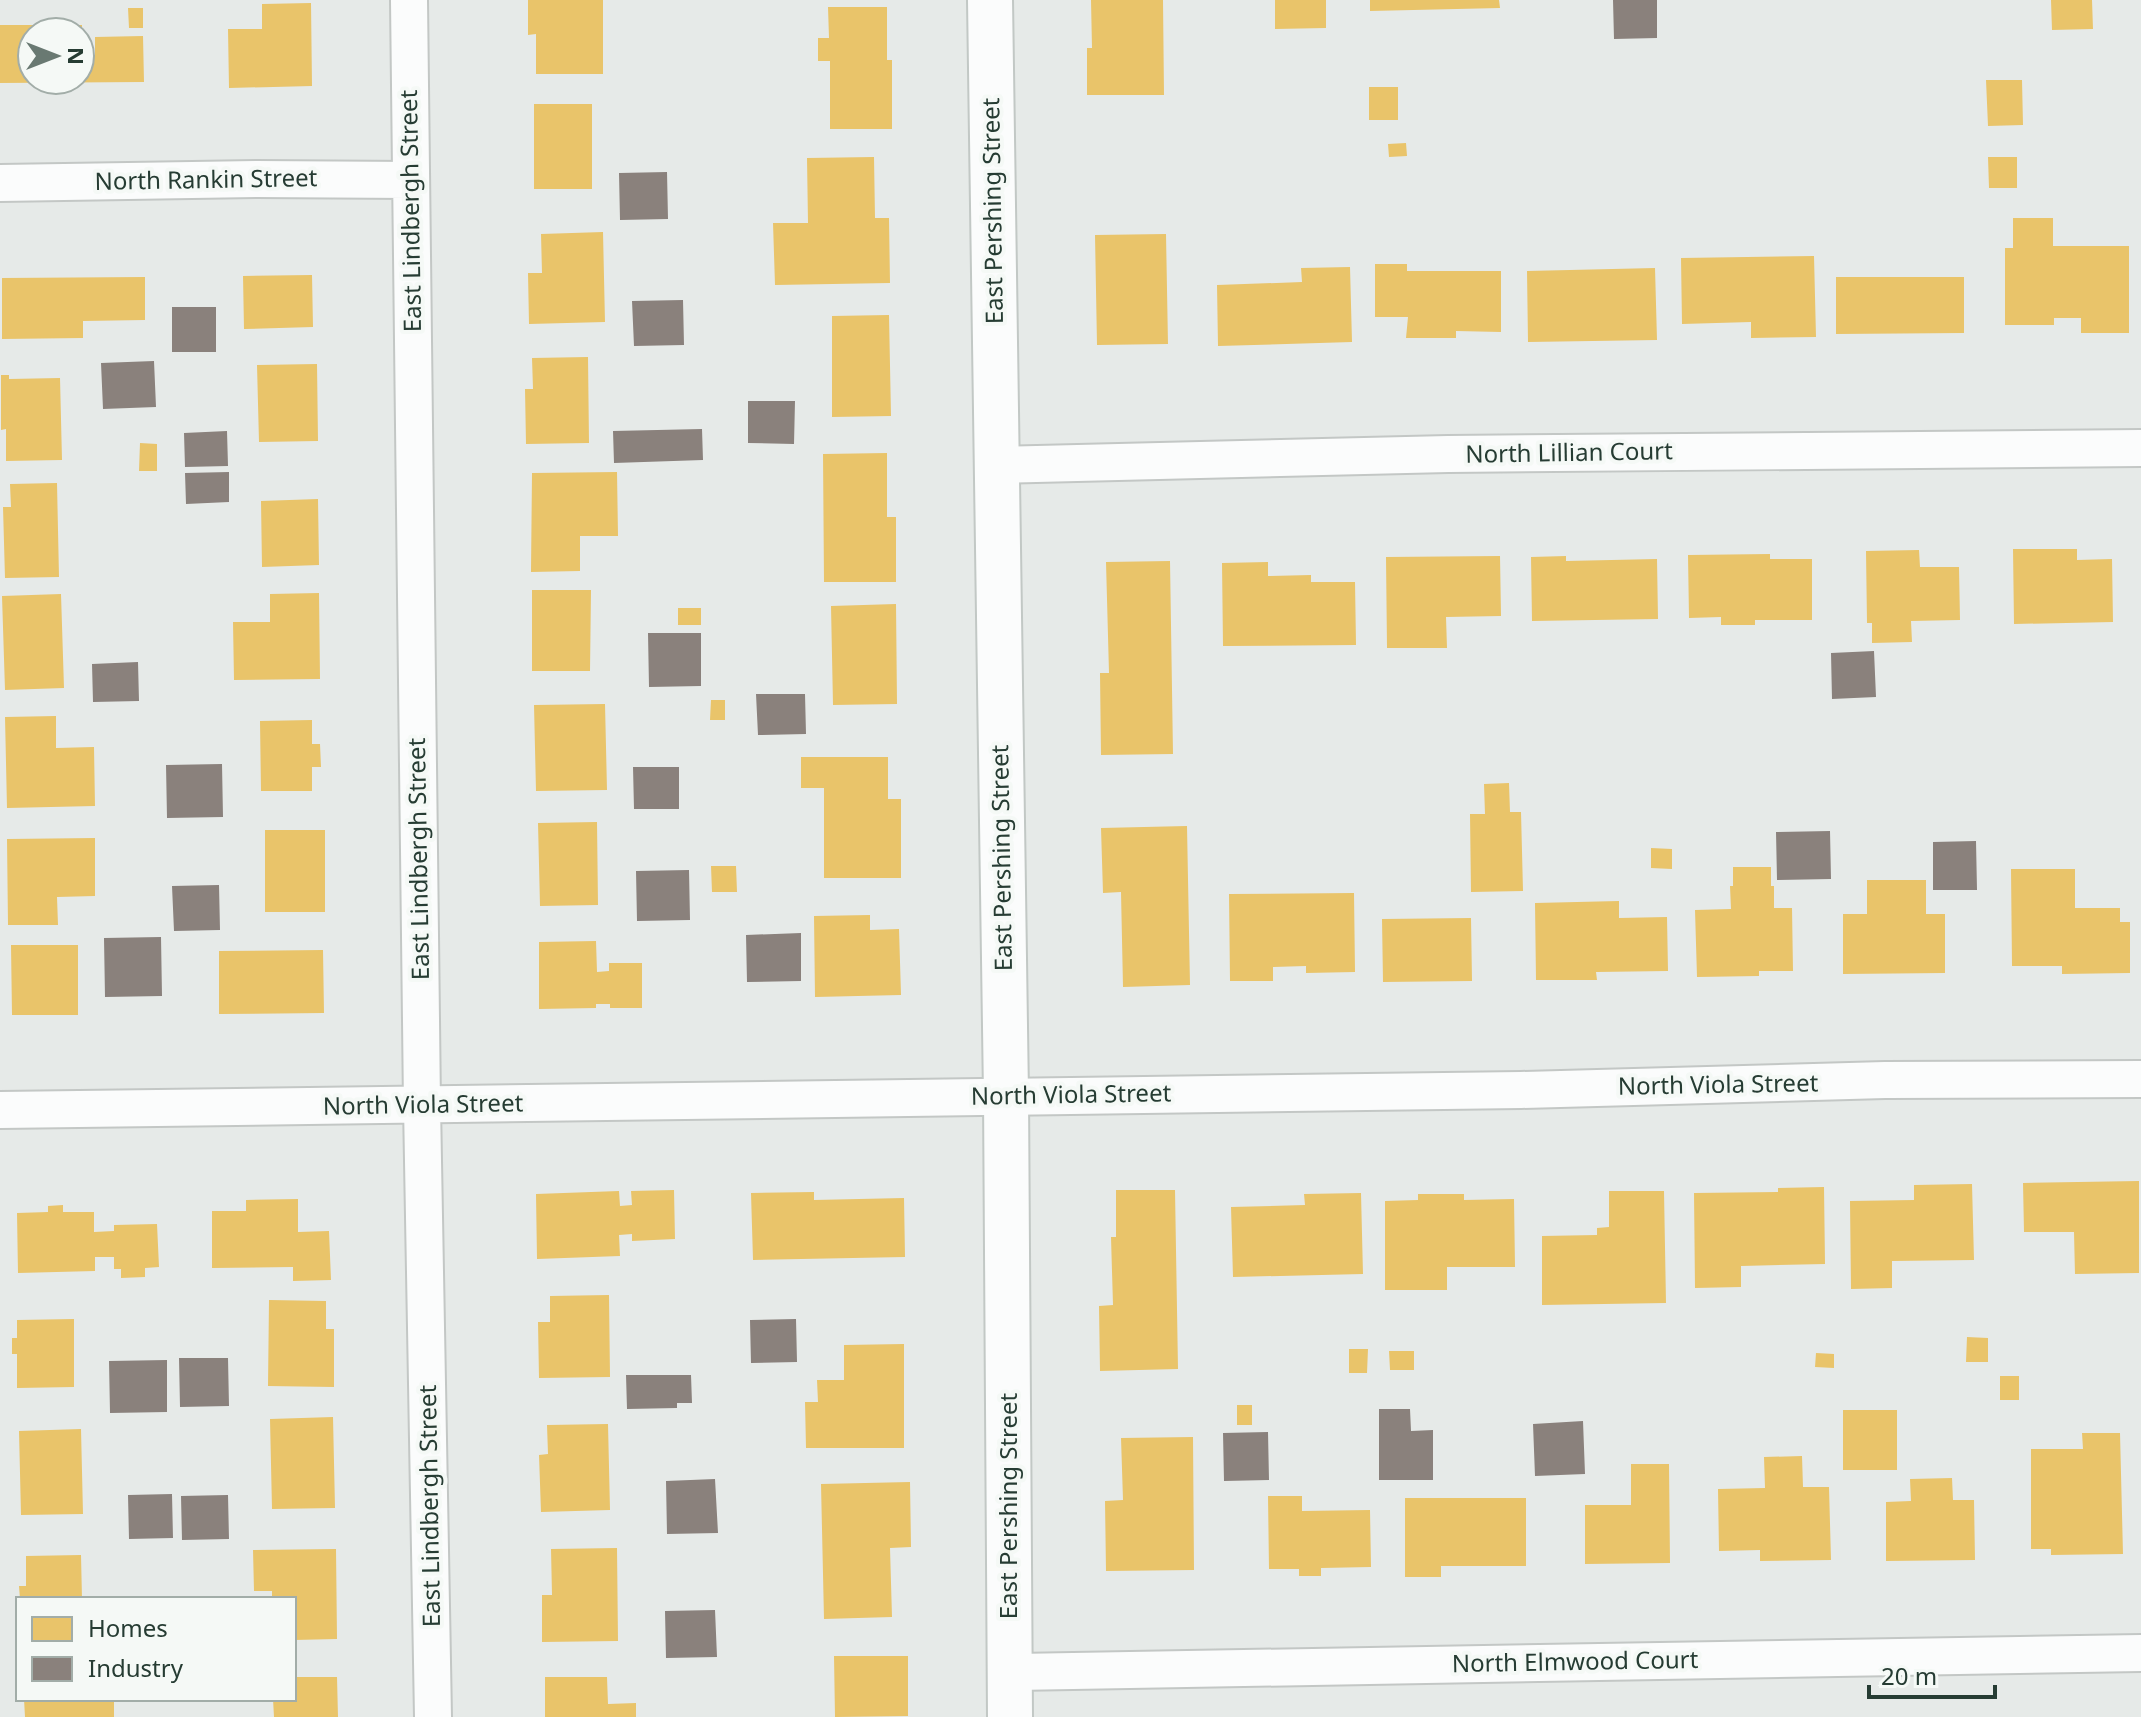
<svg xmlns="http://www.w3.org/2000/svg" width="2141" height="1717" viewBox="0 0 2141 1717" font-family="'Noto Sans',sans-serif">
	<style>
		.homes { fill: #e9c46a }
		.industry { fill: #8a817c }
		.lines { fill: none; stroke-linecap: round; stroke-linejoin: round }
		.street-casing { stroke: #c3c7c5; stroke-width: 40 }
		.secondary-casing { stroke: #c2c8c5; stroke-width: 48 }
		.street { stroke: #fbfcfc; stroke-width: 36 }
		.secondary { stroke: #fbfcfc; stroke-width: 44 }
		.labels { text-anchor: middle; stroke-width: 8; stroke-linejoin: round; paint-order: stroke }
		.street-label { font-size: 24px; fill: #263c33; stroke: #f5f9f6 }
	</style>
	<rect width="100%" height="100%" fill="#e6eae8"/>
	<path class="homes" d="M528,0H603V74H536V34L528,35Z
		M1091,0H1163L1164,95H1087V48H1092Z
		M1275,0H1326V28L1275,29Z
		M1370,0H1499L1500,8L1370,11Z
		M2051,0H2092L2093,29L2052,30Z
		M311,3L312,86L229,88L228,29H262V4Z
		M828,7H887V60H892V129H830V61H818V38H829Z
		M128,8H143V28H129Z
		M0,25H82V32H32V80H80V55H95V37L143,36L144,82L0,83Z
		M1986,80H2022L2023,125L1988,126Z
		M1369,87H1398V120H1369Z
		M534,104H592V189H534Z
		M1406,143L1407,156L1389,157L1388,144Z
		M874,157L875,218H889L890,283L775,285L773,223H808L807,158Z
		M1988,157H2017V188H1989Z
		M2013,218H2053V246H2129V333H2081V318H2054V325H2005V248H2013Z
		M603,232L605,322L529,324L528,273H542L541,234Z
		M1166,234L1168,344L1097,345L1095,235Z
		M1814,256L1816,337L1751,338V322L1682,324L1681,258Z
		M1375,264H1407V271H1501V332L1456,331V338H1406L1408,317H1375Z
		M1350,267L1352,342L1218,346L1217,285L1302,282L1301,268Z
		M1655,268L1657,340L1528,342L1527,271Z
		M312,275L313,327L244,329L243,276Z
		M145,277V320L83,321V338L2,339V278Z
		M1836,277H1964V333L1836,334Z
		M889,315L891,416L832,417V316Z
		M588,357L589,443L526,444L525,389H533L532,358Z
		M317,364L318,441L259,442L257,365Z
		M1,375H9V379L60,378L62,460L6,461V429L1,430Z
		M140,443L157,444V471H139Z
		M887,453V517H896V582H824L823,454Z
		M617,472L618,536H580V571L531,572L532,473Z
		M57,483L59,577L5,578L3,507H11L10,484Z
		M318,499L319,565L262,567L261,501Z
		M2013,549H2077V560L2112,559L2113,622L2014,624Z
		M1919,550L1920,567H1959L1960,620L1911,621L1912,642L1872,643V623H1867L1866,551Z
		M1770,554V559H1812V620H1755V625H1721V617L1689,618L1688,555Z
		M1500,556L1501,616L1446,617L1447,648H1387L1386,557Z
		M1566,556V561L1657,559L1658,619L1532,621L1531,557Z
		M1170,561L1173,754L1101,755L1100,673H1109L1106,562Z
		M1268,562V576L1311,575V582H1355L1356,645L1223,646L1222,563Z
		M532,590H591L590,671H532Z
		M319,593L320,679L234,680L233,622H270V594Z
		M61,594L64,688L5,690L2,596Z
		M896,604L897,704L833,705L831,606Z
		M678,608H701V625H678Z
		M711,700H725V720H710Z
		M605,704L607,790L536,791L534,705Z
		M56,716V748L94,747L95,806L7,808L5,717Z
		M312,720V744H320L321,767H312V791H261L260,721Z
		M801,757H888V799H901V878H824V788H801Z
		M1509,783L1510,812H1521L1523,891L1471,892L1470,814H1485L1484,784Z
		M597,822L598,905L540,906L538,823Z
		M1187,826L1190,985L1123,987L1121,892L1103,893L1101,828Z
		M265,830H325V912H265Z
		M95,838V896L57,897L58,925H8L7,839Z
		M1651,848L1672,849V869L1651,868Z
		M711,866H736L737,892H712Z
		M1733,867H1771V886H1774V908H1792L1793,971H1759V976L1697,977L1695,910L1731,909L1730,886H1733Z
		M2011,869H2075V908H2120V922H2130V973L2062,974V966H2012Z
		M1867,880H1926V914H1945V973L1843,974V914H1867Z
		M1354,893L1355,972L1306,973V966L1273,967V981H1230L1229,894Z
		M1619,901V918L1667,917L1668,971L1596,972L1597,980H1536L1535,903Z
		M870,915V930L899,929L901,995L815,997L814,916Z
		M1471,918L1472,981L1383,982L1382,919Z
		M596,941L597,972L609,971V963H642V1008H610V1004H596V1008L539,1009V942Z
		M11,945H78V1015H12Z
		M323,950L324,1013L219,1014V951Z
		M2139,1181V1273L2075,1274L2074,1232H2024L2023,1183Z
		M1972,1184L1974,1260L1892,1261V1288L1851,1289L1850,1201L1914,1200V1185Z
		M1824,1187L1825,1264L1741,1266V1287L1695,1288L1694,1193L1778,1192V1188Z
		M674,1190L675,1239L632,1241V1234L619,1235L620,1256L537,1259L536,1194L619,1191L620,1206L632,1205L631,1191Z
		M1116,1190H1175L1178,1369L1100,1371L1099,1306L1113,1305L1111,1237H1116Z
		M1609,1191H1664L1666,1303L1542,1305V1236L1597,1235V1228L1609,1227Z
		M814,1192V1200L904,1198L905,1257L753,1260L751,1193Z
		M1361,1193L1363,1274L1233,1277L1231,1207L1305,1205L1304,1194Z
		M1418,1194H1464V1200L1514,1199L1515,1267H1447V1290H1385V1201L1418,1200Z
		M298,1199V1232L329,1231L331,1280L293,1281V1267L212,1268V1211H246V1200Z
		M63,1205V1212H94V1232L114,1231V1225L157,1224L159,1267L145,1268V1277L121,1278V1269H114V1257H95V1271L18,1273L17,1213L48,1212V1206Z
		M609,1295L610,1377L539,1378L538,1322H550V1296Z
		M269,1300L326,1301V1329H334V1387L268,1386Z
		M74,1319V1387L17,1388V1354H12V1338H17V1320Z
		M1967,1337L1988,1338V1362H1966Z
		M904,1344V1448H806L805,1402H818L817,1380H844V1345Z
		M1349,1349H1368L1367,1373H1349Z
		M1389,1351H1414V1370H1390Z
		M1816,1353L1834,1354V1368L1815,1367Z
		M2000,1376H2019V1400H2000Z
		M1237,1405H1252V1425H1237Z
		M1843,1410H1897V1470H1843Z
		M333,1417L335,1508L272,1509L270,1419Z
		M608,1424L610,1510L541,1512L539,1455L548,1454L547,1425Z
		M81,1429L83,1514L21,1515L19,1431Z
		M2082,1433H2120L2123,1554L2051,1555V1549H2031V1449H2083Z
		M1193,1437L1194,1570L1106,1571L1105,1501L1123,1500L1121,1438Z
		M1802,1456L1803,1487H1829L1831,1560L1760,1561V1550L1719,1551L1718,1489L1765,1488L1764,1457Z
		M1631,1464H1669L1670,1563L1585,1564V1505H1631Z
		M1952,1478L1953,1500H1974L1975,1560L1886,1561V1502L1911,1501L1910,1479Z
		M910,1482L911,1547L890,1548L892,1617L824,1619L821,1484Z
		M1268,1496H1302V1511L1370,1510L1371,1567L1321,1568V1576H1299V1569H1269Z
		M1405,1498H1526V1566H1441V1577H1405Z
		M617,1548L618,1641L542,1642V1595H552L551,1549Z
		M336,1549L337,1639L294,1640V1599H272V1591H254L253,1550Z
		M81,1555L82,1599H20L19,1586H26V1556Z
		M834,1656H908V1716L835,1717Z
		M294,1677H337L338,1717H274L273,1699H294Z
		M545,1677H607L608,1704L636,1703V1717H545Z
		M24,1699H114V1717H25Z"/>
	<path class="industry" d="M1613,0H1657V38L1614,39Z
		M667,172L668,219L620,220L619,173Z
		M683,300L684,345L634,346L632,301Z
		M172,307H216V352H172Z
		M154,361L156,407L103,409L101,363Z
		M748,401H795L794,444L748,443Z
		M702,429L703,460L614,463L613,431Z
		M227,431L228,466L185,467L184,433Z
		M229,472V502L186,504L185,473Z
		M648,633H701V686L649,687Z
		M1874,651L1876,697L1832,699L1831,653Z
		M138,662L139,701L93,702L92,664Z
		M756,694H805L806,734L758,735Z
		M222,764L223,817L167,818L166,765Z
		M633,767H679V809H634Z
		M1830,831L1831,879L1777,880L1776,832Z
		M1976,841L1977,890H1933V842Z
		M689,870L690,920L637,921L636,871Z
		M219,885L220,930L174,931L172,886Z
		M801,933V981L747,982L746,935Z
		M161,937L162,996L105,997L104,938Z
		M796,1319L797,1362L751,1363L750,1320Z
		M179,1358H228L229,1406L180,1407Z
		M167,1360V1412L110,1413L109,1361Z
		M626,1375H691L692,1403H677V1408L627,1409Z
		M1379,1409H1410L1411,1431L1433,1430V1480H1379Z
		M1583,1421L1585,1474L1535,1476L1533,1424Z
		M1268,1432L1269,1480L1224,1481L1223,1433Z
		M715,1479L718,1533L667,1534L666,1481Z
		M172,1494L173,1538L129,1539L128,1495Z
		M228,1495L229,1539L182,1540L181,1496Z
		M715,1610L717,1657L666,1658L665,1611Z"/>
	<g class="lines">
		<defs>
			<path id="street" d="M409,0L422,1105L433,1717
				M0,183L256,179L411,180
				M997,465L1448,454L2141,448
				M0,1110L1521,1090L1885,1080L2141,1079
				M1010,1672L2141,1653"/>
			<path id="secondary" d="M990,0L1006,1095L1010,1717"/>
		</defs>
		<use href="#street" class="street-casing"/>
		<use href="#secondary" class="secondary-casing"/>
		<use href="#street" class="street"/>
		<use href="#secondary" class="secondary"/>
	</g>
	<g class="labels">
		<g class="street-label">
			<text transform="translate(206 180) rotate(-1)" y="8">North Rankin Street</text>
			<text transform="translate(411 211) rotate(-91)" y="8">East Lindbergh Street</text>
			<text transform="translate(993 211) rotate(-91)" y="8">East Pershing Street</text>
			<text transform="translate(1569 453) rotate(-1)" y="8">North Lillian Court</text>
			<text transform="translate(1002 858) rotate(-91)" y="8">East Pershing Street</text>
			<text transform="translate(419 859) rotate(-91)" y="8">East Lindbergh Street</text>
			<text transform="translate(1718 1085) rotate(-1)" y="8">North Viola Street</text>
			<text transform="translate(1071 1095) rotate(-1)" y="8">North Viola Street</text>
			<text transform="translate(423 1105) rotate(-1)" y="8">North Viola Street</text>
			<text transform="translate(430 1506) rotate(-91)" y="8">East Lindbergh Street</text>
			<text transform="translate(1009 1506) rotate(-90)" y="8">East Pershing Street</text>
			<text transform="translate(1575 1662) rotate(-1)" y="8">North Elmwood Court</text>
		</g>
	</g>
	<rect x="16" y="1597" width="280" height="104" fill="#f5f9f6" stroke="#a2ada8" stroke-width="2"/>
	<rect x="32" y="1617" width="40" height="24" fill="#e9c46a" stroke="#a2ada8" stroke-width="2"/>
	<text x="88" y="1637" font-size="24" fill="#263c33">Homes</text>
	<rect x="32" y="1657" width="40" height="24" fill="#8a817c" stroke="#a2ada8" stroke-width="2"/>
	<text x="88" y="1677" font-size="24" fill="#263c33">Industry</text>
	<g transform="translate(56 56) rotate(90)"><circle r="38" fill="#f5f9f6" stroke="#a2ada8" stroke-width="2"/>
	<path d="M0-6L14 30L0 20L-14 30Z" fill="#697972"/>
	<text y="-12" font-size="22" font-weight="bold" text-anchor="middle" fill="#263c33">N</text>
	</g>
	<path d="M1869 1685v12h126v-12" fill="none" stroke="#263c33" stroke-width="4"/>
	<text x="1881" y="1685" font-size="24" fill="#263c33" stroke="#f5f9f6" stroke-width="6" paint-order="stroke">20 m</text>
</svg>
